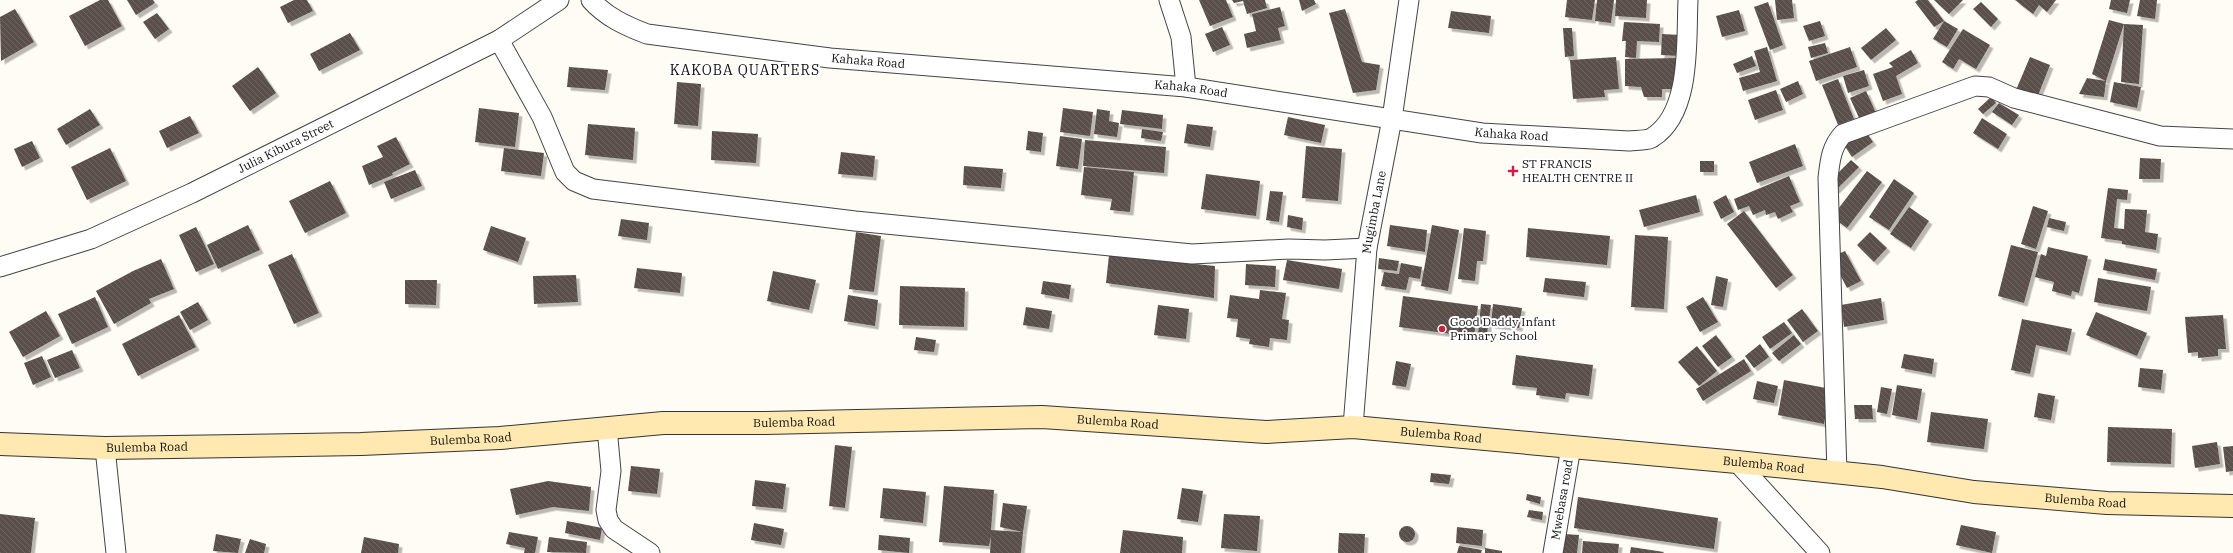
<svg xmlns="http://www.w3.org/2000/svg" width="2233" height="553" viewBox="0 0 2233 553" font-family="'IBM Plex Serif',serif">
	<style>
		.building { fill: url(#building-back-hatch); filter: url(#shadow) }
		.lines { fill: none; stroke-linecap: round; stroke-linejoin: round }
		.minor-casing { stroke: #444; stroke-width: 21 }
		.secondary-casing { stroke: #333; stroke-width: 24 }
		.minor { stroke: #fff; stroke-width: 19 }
		.secondary { stroke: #ffe9b0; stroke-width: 22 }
		.poi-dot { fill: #c92144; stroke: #fff; stroke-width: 1.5 }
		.labels { text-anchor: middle; stroke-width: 4; stroke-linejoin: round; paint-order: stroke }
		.street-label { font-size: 12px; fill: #111; stroke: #fff }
		.poi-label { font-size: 12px; fill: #111; stroke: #fff; text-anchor: start }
		.quarter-label { font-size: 14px; letter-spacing: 1px; fill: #111; stroke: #fff }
	</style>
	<defs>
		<pattern id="building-back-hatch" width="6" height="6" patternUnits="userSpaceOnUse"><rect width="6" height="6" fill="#5a504c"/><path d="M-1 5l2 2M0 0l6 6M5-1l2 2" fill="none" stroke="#6d6562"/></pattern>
		<filter id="shadow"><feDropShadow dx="3.5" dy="3.5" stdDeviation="0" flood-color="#0004"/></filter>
	</defs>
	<rect width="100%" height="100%" fill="#fffbf5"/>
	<path class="building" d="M100,0H108L122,26L85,46L69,16Z
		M127,0H153L155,3L136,15Z
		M294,0H307L313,11L288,23L280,7Z
		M1199,0H1226L1233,17L1210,26Z
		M1232,0H1265L1267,8L1247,14L1243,1L1234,3Z
		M1299,0H1314L1316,4L1302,11Z
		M1567,0H1595L1592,20L1565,17Z
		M1597,0H1614L1611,23L1595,21Z
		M1616,0H1647L1646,18L1615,16Z
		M1775,0H1792L1794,18L1777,20Z
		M1918,0H1928L1944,21L1934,27L1915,2Z
		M1934,0H1963L1949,14Z
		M2015,0H2056L2047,12L2039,5L2033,14Z
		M2111,0H2130L2127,13L2109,9Z
		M2140,0H2157L2155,19L2137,16Z
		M1768,2L1783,45L1770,50L1754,7Z
		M1981,2L1998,19L1991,27L1973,9Z
		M1280,7L1285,26L1278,28L1281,40L1247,48L1244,34L1256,31L1252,14Z
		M15,9L34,42L1,61L0,17Z
		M1345,9L1362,62L1380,65L1376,90L1353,93L1329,13Z
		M1739,10L1745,31L1722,37L1716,16Z
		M1451,11L1491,16L1489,33L1448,28Z
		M157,13L169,29L155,39L143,22Z
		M2109,20L2124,24L2106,81L2092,74Z
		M1820,21L1825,36L1809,41L1803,26Z
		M1944,21L1958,29L1947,47L1933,39Z
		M1624,22L1660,24L1659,42L1637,41L1636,58L1625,57L1626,41H1622Z
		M2124,24L2143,25L2139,84L2121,82Z
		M1222,27L1230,45L1213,52L1205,34Z
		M1563,28H1572L1574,56L1565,57Z
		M1886,28L1896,40L1871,60L1861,48Z
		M1963,29L1990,45L1976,69L1959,59L1953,69L1942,62Z
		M350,33L360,50L319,71L310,54Z
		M1662,34L1681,35L1680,56L1661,55Z
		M1825,43L1828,53L1811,58L1808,47Z
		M1767,47L1777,81L1743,91L1739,78L1760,72L1754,51Z
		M1850,47L1857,67L1816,81L1809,61Z
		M1911,50L1918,63L1896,76L1902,94L1883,101L1873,74L1893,67L1889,63Z
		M1752,56L1756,66L1737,73L1733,64Z
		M1616,57L1619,89L1604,90L1605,97L1573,99L1570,60Z
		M2030,57L2050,65L2037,98L2016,90Z
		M1677,58V89H1662V97H1644L1641,87L1625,86V59Z
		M258,67L276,93L250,111L232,86Z
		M569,67L608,70L605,90L567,87Z
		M1864,70L1869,86L1848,93L1843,76Z
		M2087,78L2106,81L2104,97L2079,94Z
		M1838,79L1854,119L1838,125L1822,85Z
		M1798,81L1803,94L1786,102L1780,89Z
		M677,82L701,84L698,126L674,124Z
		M2114,82L2141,87L2137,108L2110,102Z
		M1776,90L1783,110L1755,120L1748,100Z
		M1866,91L1876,113L1860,120L1850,98Z
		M1991,97L1996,103L1983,114L1978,109Z
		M1999,103L2019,115L2012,125L1992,112Z
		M479,108L519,113L515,147L475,142Z
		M1063,108L1093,112L1090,136L1060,132Z
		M90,109L100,125L66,145L57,129Z
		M1097,109L1110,111L1109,121L1119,123L1117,137L1094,134Z
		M1122,110L1163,115L1162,129L1120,124Z
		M190,116L199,133L167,148L159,131Z
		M1288,117L1325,125L1321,143L1284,135Z
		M1982,118L2007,134L1998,149L1973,133Z
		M588,124L635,128L633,160L585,155Z
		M1187,124L1213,127L1210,147L1184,143Z
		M1142,129L1163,132L1161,141L1141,138Z
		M712,131L758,134L756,163L711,160Z
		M1028,131L1043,133L1041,152L1026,150Z
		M1865,131L1873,142L1852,157L1844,145Z
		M1060,136L1082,139L1078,169L1056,166Z
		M396,137L410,164L392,173L393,175L369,185L362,166L383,157L377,146Z
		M1085,140L1166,147L1164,173L1083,166Z
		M32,141L40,158L22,167L14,149Z
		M1795,144L1803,166L1757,183L1749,162Z
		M1306,146L1342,149L1338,201L1302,198Z
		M110,148L126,181L87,200L71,167Z
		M504,148L544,153L541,176L501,171Z
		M841,152L875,156L873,177L838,174Z
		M2140,158L2161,159L2160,179H2139Z
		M1851,160L1859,167L1836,190L1828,183Z
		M1700,161H1714V172H1700Z
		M964,166L1003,169L1001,188L963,185Z
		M1084,167L1134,172L1130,212L1110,210L1112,199L1081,195Z
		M415,170L422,186L391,199L384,182Z
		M1867,171L1882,182L1847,228L1832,217Z
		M1206,174L1260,181L1256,216L1201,209Z
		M1789,176L1800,202L1790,206L1793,212L1778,219L1775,212L1766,215L1765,210L1753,215L1749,206L1738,210L1734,199Z
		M1894,179L1914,193L1889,230L1869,217Z
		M330,181L346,213L305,233L289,201Z
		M2108,188L2128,190L2127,200L2117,199L2114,228L2124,229L2125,209L2147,210L2145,232L2158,234L2156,250L2122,244V241L2101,238Z
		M1270,191L1283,192L1279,222L1266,220Z
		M1696,195L1700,212L1644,227L1639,210Z
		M1726,195L1734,212L1721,219L1713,202Z
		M2033,206L2048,211L2036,249L2021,244Z
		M1909,207L1929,221L1911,248L1890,234Z
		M1744,211L1793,275L1776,288L1727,224Z
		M1288,215L1303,218L1302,230L1287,227Z
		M2049,218L2066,222L2064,231L2047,227Z
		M621,219L649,223L647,240L618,236Z
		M248,225L260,250L218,269L207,245Z
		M1390,225L1427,230L1425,252L1387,246Z
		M1432,225L1459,230L1448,291L1421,286Z
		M491,226L526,238L518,262L483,250Z
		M196,227L214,264L196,272L179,235Z
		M1464,228L1486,231L1483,261H1477L1475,281L1458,279Z
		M1528,228L1610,236L1607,265L1526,257Z
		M856,232L881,236L874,292L849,289Z
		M1870,232L1887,248L1874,262L1857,245Z
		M1635,235L1668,237L1664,309L1631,307Z
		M2011,245L2038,252L2024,303L1998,296Z
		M2048,247L2088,256L2079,293L2072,291L2071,296L2052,291L2054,282L2035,277L2041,254L2046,256Z
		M1845,251L1861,281L1847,288L1831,257Z
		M292,254L319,313L294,324L268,265Z
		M1109,255L1215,266L1214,298L1106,283Z
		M1379,258L1399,261L1397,271L1378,269Z
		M161,259L174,289L149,299L151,303L114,324L96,291L133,271Z
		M2105,259L2157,269L2155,280L2103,270Z
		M1287,260L1342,269L1339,289L1283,280Z
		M1401,263L1422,267L1420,279L1409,277L1406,290L1381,286L1384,272L1399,274Z
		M1246,264L1276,266L1275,287L1245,285Z
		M637,268L682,273L680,293L634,288Z
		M773,271L816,280L809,310L767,301Z
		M576,275L578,302L534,304L533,276Z
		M1716,276L1728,279L1723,307L1711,305Z
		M1545,278L1586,282L1584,297L1543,292Z
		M2098,278L2151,287L2147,311L2094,302Z
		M405,280H437L436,305L405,304Z
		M1043,281L1071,285L1069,299L1041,294Z
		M900,286L965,288L964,327L899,325Z
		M1260,290L1286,293L1282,319L1289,320L1287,340L1270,338L1269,347L1249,344L1250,339L1236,337L1238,319L1227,318L1230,295L1259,299Z
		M848,295L878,300L875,326L844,321Z
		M1403,296L1478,306L1474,337L1399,327Z
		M95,297L108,327L72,344L58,314Z
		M1703,297L1718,322L1700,332L1686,307Z
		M1881,298L1884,320L1844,327L1841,305Z
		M198,302L208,320L190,330L180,312Z
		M1481,304L1491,305L1487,334H1478Z
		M1493,304L1522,308L1519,328L1491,325Z
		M1158,305L1189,309L1186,339L1154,335Z
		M1026,307L1052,311L1049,329L1023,325Z
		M1802,309L1818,331L1803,342L1787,320Z
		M46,311L60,336L23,357L9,332Z
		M2096,312L2147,333L2137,356L2086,335Z
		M179,315L196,347L138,376L122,344Z
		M2223,315L2226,349H2218V356L2198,358V352L2188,353L2185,317Z
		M2022,319L2072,329L2067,352L2036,345L2030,374L2011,370Z
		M1784,322L1792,333L1770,349L1762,337Z
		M1716,335L1732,357L1718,367L1702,346Z
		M1794,335L1801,344L1779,361L1772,353Z
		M916,337L936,340L934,352L914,350Z
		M1760,344L1769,357L1754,368L1745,356Z
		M1697,346L1717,371L1699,386L1678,362Z
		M72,350L80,368L55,378L47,360Z
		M1904,354L1934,359L1932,374L1901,368Z
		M1516,355L1593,365L1589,396L1566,393L1565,399L1536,395L1537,388L1512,385Z
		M42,356L51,377L33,385L24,363Z
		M1744,359L1751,371L1703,401L1696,389Z
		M1396,361L1411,364L1406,387L1392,385Z
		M2140,368L2163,370L2161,390L2138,387Z
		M1784,380L1831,389L1824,424L1778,415Z
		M1757,381L1778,386L1774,403L1753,399Z
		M1897,385L1922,389L1917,420L1892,415Z
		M1881,387L1892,389L1887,414L1877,412Z
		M2038,393L2055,396L2051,420L2034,417Z
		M1854,405H1872L1873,419H1855Z
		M1931,412L1988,419L1984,449L1927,442Z
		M2108,427L2172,429L2171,464L2107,462Z
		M2217,442L2220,464L2195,468L2192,446Z
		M835,445L852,447L845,508L829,506Z
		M2233,446V471L2226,472L2223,447Z
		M631,466L660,469L657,494L628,491Z
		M1431,473L1451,475L1449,484L1430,482Z
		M755,480L786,484L783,509L752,506Z
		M548,481L591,487L589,511L553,507L516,515L510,489Z
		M944,486L994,490L991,530L1023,532L1021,553H990L991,536L989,546L939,542Z
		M883,488L926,492L923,523L880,518Z
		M1182,488L1203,491L1198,522L1177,519Z
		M1527,494L1541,497L1540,504L1526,500Z
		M1578,497L1718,518L1714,549L1574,528Z
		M1003,503L1027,506L1023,532L1000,527Z
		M1529,510L1543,512L1542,520L1527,517Z
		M0,514L35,518L31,553H0Z
		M1224,514L1260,516L1257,551L1221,548Z
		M567,521L602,528L600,540L565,533Z
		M754,523L784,529L781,545L751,540Z
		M1961,525L1996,532L1992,553L1956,545Z
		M1399 534a8 8 0 1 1 16 0a8 8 0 1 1-16 0Z
		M1457,527L1483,530L1482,546L1456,543Z
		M1123,530L1183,537L1182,553H1120Z
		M509,532L538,537L535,553H524L525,548L506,544Z
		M1339,533L1365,534L1364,553H1338Z
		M216,534L241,539L238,553L213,551Z
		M1564,534L1579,535L1577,553H1562Z
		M879,535L910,538L909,553L878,550Z
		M364,537L399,544L398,553H361Z
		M549,537L587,542L586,553L547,552Z
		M250,539L266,544L264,553H245Z
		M1583,541L1619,544L1618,553H1582Z
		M1459,546L1482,550L1481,553H1457Z
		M1631,547L1664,552L1663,553H1630Z
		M1485,548L1502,551V553H1485Z"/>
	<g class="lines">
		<defs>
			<g id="minor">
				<path id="s1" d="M591,0C606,17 626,26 647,34L830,58L1186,87L1482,133L1629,141C1636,140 1648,141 1653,137C1692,112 1686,40 1688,0"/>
				<path d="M1169,0L1181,37L1186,87"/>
				<path d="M499,40L542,117L565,172L574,181L593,189L855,221L1192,254L1289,249L1325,250L1367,248"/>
				<path id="s2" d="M0,267L91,239L192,193L499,40L559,0"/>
				<path id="s3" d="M1353,427L1367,248L1392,119L1409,0"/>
				<path d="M607,428L611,471L606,510L608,520L614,529L650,553"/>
				<path d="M105,448L116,553"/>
				<path d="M1737,462L1820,553"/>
				<path d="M1837,473L1828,178C1830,161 1831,147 1843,134L1975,86L1989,87L2014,98L2160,136L2233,139"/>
				<path id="s4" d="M1553,553L1571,447"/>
			</g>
			<g id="secondary">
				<path id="s5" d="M0,444L105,448L361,444L500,438L663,423H765L1042,417L1266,432L1353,427L1737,462L1882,477L1974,492L2107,503L2233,506"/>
			</g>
		</defs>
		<use href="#minor" class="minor-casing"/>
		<use href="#secondary" class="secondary-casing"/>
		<use href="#minor" class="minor"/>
		<use href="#secondary" class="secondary"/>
	</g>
	<g class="poi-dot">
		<path d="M1511 165h4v4h4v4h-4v4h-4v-4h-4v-4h4z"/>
		<circle cx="1442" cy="329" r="4"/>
	</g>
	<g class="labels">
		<g class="street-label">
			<text dy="4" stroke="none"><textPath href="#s1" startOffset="289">Kahaka Road</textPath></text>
			<text dy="4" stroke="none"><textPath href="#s1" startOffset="613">Kahaka Road</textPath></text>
			<text dy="4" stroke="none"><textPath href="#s1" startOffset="937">Kahaka Road</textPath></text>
			<text dy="4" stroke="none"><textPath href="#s2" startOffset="311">Julia Kibura Street</textPath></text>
			<text dy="4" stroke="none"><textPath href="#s3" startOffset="216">Mugimba Lane</textPath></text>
			<text dy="4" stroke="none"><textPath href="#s5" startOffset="1119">Bulemba Road</textPath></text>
			<text dy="4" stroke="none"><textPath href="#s5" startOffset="795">Bulemba Road</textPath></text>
			<text dy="4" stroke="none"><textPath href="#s5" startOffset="1443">Bulemba Road</textPath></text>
			<text dy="4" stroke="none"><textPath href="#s5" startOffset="471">Bulemba Road</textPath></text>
			<text dy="4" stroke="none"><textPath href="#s5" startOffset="147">Bulemba Road</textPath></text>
			<text dy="4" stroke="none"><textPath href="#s5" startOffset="1767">Bulemba Road</textPath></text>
			<text dy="4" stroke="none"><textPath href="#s4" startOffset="54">Mwebasa road</textPath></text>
			<text dy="4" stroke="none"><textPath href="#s5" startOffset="2091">Bulemba Road</textPath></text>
		</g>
		<g class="poi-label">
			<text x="1522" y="168">ST FRANCIS<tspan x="1522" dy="14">HEALTH CENTRE II</tspan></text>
			<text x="1450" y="326">Good Daddy Infant<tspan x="1450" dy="14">Primary School</tspan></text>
		</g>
		<g class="quarter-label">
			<text x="745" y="75">KAKOBA QUARTERS</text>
		</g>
	</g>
</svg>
